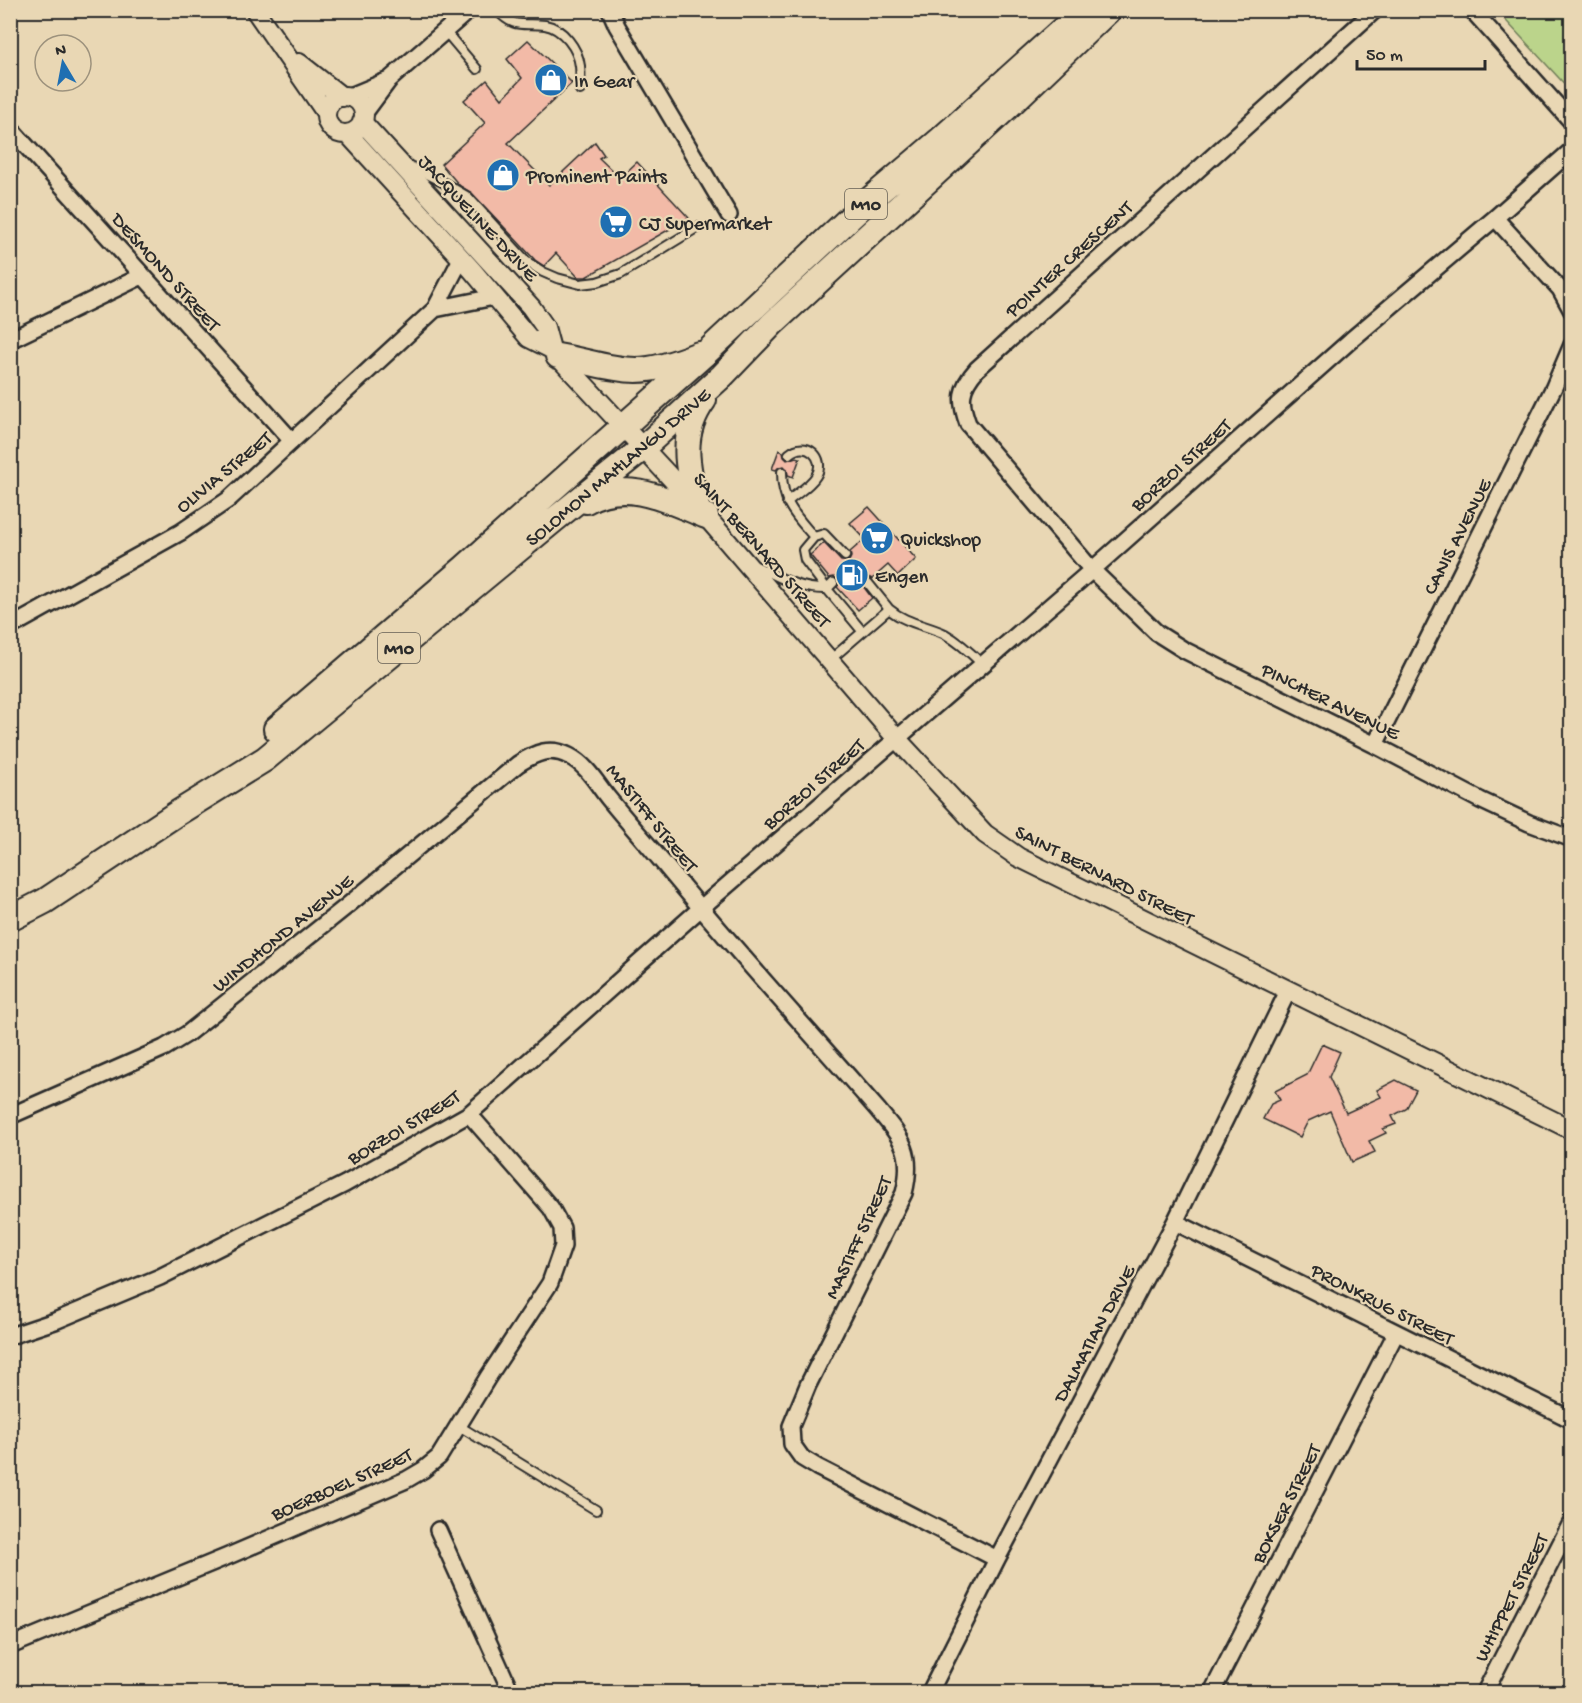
<svg xmlns="http://www.w3.org/2000/svg" width="1582" height="1703" viewBox="0 0 1582 1703" font-family="'Gochi Hand',sans-serif">
	<style>
		.green { fill: #bbd48b; stroke: #73805b; stroke-width: 1.5 }
		.building { fill: #f2baa7; stroke: #2b2b2b; stroke-width: 1.5 }
		.lines { fill: none; stroke-linecap: round; stroke-linejoin: round }
		.service-casing { stroke: #2b2b2b; stroke-width: 12 }
		.minor-casing { stroke: #2b2b2b; stroke-width: 20 }
		.tertiary-casing { stroke: #2b2b2b; stroke-width: 22 }
		.primary-casing { stroke: #2b2b2b; stroke-width: 28 }
		.service { stroke: #e9d7b4; stroke-width: 8 }
		.minor { stroke: #e9d7b4; stroke-width: 15 }
		.tertiary { stroke: #e9d7b4; stroke-width: 18 }
		.primary { stroke: #e9d7b4; stroke-width: 24 }
		.labels { text-anchor: middle; stroke-width: 4.5; stroke-linejoin: round; paint-order: stroke }
		.shield { fill: #e9d7b4; stroke: #645f54; stroke-width: 1.5 }
		.shield-label { font-size: 18px; font-weight: bold; fill: #2b2b2b }
		.poi-label { font-size: 20px; fill: #2b2b2b; stroke: #e9d7b4; text-anchor: start }
		.street-label { font-size: 20px; fill: #2b2b2b; stroke: #e9d7b4 }
	</style>
	<rect width="100%" height="100%" fill="#e9d7b4"/>
	<filter id="ink" filterUnits="userSpaceOnUse"><feTurbulence type="fractalNoise" baseFrequency=".0167" numOctaves="2"/><feDisplacementMap in="SourceGraphic" scale="12" xChannelSelector="R" yChannelSelector="G"/><feConvolveMatrix kernelMatrix="1 2 1 2 8 2 1 2 1" color-interpolation-filters="sRGB"/></filter>
	<g filter="url(#ink)">
		<path class="green" d="M1497,11H1571V91Z"/>
		<path class="building" d="M528,40L572,83L508,143L549,185L595,142L604,155L599,158L620,178L637,162L689,218L586,277H578L556,253L544,266L535,260L472,193L460,186L441,164L485,123L464,100L487,80L502,99L522,78L507,59Z
			M779,450L783,452L784,457L787,460L796,457L800,458L793,477L788,475L787,469L784,466L779,467L776,470L772,469Z
			M869,507L916,559L898,576L888,565L872,579L868,577L864,579L863,586L872,598L858,610L837,587L839,584L838,579L834,577L829,578L810,555L824,543L841,561H849L851,557L850,552L865,539L850,523Z
			M1322,1044L1340,1052L1329,1077L1346,1113L1381,1097L1377,1090L1396,1080L1416,1090L1406,1109L1392,1116L1396,1124L1383,1129L1386,1133L1369,1141L1375,1152L1352,1162L1330,1111L1308,1121L1300,1137L1263,1119L1271,1104L1280,1100L1275,1091L1307,1075Z"/>
		<g class="lines">
			<defs>
				<path id="service" d="M497,10C515,30 523,22 545,25C563,28 578,49 580,66C581,74 580,82 580,90
					M445,31L477,69
					M410,166L444,183L468,197L527,262L543,272L557,278L580,284L597,282L621,274L698,227
					M782,472C782,503 795,515 814,537
					M787,502C796,494 810,486 816,476C827,458 806,439 789,454
					M756,566C779,577 800,590 827,589L862,631
					M833,583L827,589L805,560L803,550L814,537L824,534L845,556
					M868,583L889,609
					M830,660L889,609C905,623 926,625 945,634C959,642 970,652 982,664
					M459,1426L596,1510"/>
				<path id="minor" d="M610,10L617,26L729,215
					M1375,10L977,369C960,388 959,400 968,424L1092,570L1157,633L1184,650L1375,745L1480,800L1529,823L1572,839
					M1472,10L1572,122
					M348,97L389,80
					M363,115L389,80L469,10
					M10,128L292,441
					M1495,218L1560,289L1572,311
					M435,309L494,297
					M10,340L142,276
					M10,627L181,532L228,500L435,309L461,259
					M1375,745L1554,387L1572,345
					M10,1116L164,1048L187,1034L347,906L518,764C535,753 550,746 569,756C587,765 597,784 609,799C630,825 653,850 674,876C740,956 810,1032 878,1110C903,1140 914,1153 904,1193L808,1385L791,1426L792,1444L802,1458L817,1467L997,1559
					M1175,1222L1572,1420
					M10,1336L55,1321L160,1277L345,1184L469,1114L701,908L1092,570L1351,340L1495,218L1572,150
					M438,1530L511,1692
					M10,1646L226,1557L406,1480L423,1470L439,1457L488,1377L550,1283L563,1246L562,1228L551,1208L469,1114
					M930,1692L997,1559L1175,1222L1288,991
					M1212,1692L1396,1333
					M1485,1692L1572,1521"/>
				<path id="tertiary" d="M255,10L326,113
					M299,63L342,97
					M326 115a19 19 0 1 1 38 0a19 19 0 1 1-38 0Z
					M362,122L531,307L545,327L551,349
					M348,134L472,270L529,338L551,349L697,506L897,739L985,834L1018,857L1572,1130"/>
				<path id="primary" d="M558,356C583,360 610,370 636,370C657,370 679,362 699,354
					M586,501C626,478 667,500 706,516
					M697,506C687,467 679,434 704,400
					M276,729L464,568L709,350L867,202L940,140L1084,10
					M10,919L45,901L176,814L265,759L554,520L643,448L722,376L772,324L1013,102L1109,10"/>
			</defs>
			<use href="#service" class="service-casing"/>
			<use href="#minor" class="minor-casing"/>
			<use href="#tertiary" class="tertiary-casing"/>
			<use href="#primary" class="primary-casing"/>
			<use href="#service" class="service"/>
			<use href="#minor" class="minor"/>
			<use href="#tertiary" class="tertiary"/>
			<use href="#primary" class="primary"/>
		</g>
	</g>
	<defs>
		<symbol id="shop-disc" viewBox="-11 -11 22 22"><circle r="9.5" fill="#1f6fb2" stroke="#e9d7b4"/><path d="M-5-2.5h2.3a2.7 3.5 0 0 1 5.4 0H5L5.5 6h-11ZM-1.5-2.5h3a1.5 2.3 0 0 0-3 0Z" fill="#fff"/></symbol>
		<symbol id="supermarket-disc" viewBox="-11 -11 22 22"><circle r="9.5" fill="#1f6fb2" stroke="#e9d7b4"/><path d="M-6-5.5h2.5l.6 2H6L4.5 2H-2.5L-4.4-4H-6ZM-1.5 3.2a1.3 1.3 0 1 0 .1 0ZM3 3.2a1.3 1.3 0 1 0 .1 0Z" fill="#fff"/></symbol>
		<symbol id="fuel-disc" viewBox="-11 -11 22 22"><circle r="9.5" fill="#1f6fb2" stroke="#e9d7b4"/><path d="M-5.5-6h7V0h2V4h1.3V-2.5L3-4.5l.8-.8L6-3V5H2.5V1h-1V6h-7ZM-4.2-4.7v3.2H.2V-4.7Z" fill="#fff"/></symbol>
	</defs>
	<g fill-rule="evenodd">
		<use href="#shop-disc" x="532" y="61" width="38" height="38"/>
		<use href="#shop-disc" x="484" y="156" width="38" height="38"/>
		<use href="#supermarket-disc" x="597" y="203" width="38" height="38"/>
		<use href="#supermarket-disc" x="858" y="519" width="38" height="38"/>
		<use href="#fuel-disc" x="833" y="556" width="38" height="38"/>
	</g>
	<g class="labels">
		<g class="shield">
			<rect x="845" y="189" width="42" height="30" rx="4.5"/>
			<rect x="378" y="633" width="42" height="30" rx="4.5"/>
		</g>
		<g class="shield-label">
			<text x="866" y="210">M10</text>
			<text x="399" y="654">M10</text>
		</g>
		<g class="poi-label">
			<text x="574" y="87">In Gear</text>
			<text x="526" y="182">Prominent Paints</text>
			<text x="639" y="229">CJ Supermarket</text>
			<text x="900" y="545">Quickshop</text>
			<text x="875" y="582">Engen</text>
		</g>
		<g class="street-label">
			<text transform="translate(479 217) rotate(47)" y="7">JACQUELINE DRIVE</text>
			<text transform="translate(1068 258) rotate(-42)" y="7">POINTER CRESCENT</text>
			<text transform="translate(167 271) rotate(48)" y="7">DESMOND STREET</text>
			<text transform="translate(1180 464) rotate(-42)" y="7">BORZOI STREET</text>
			<text transform="translate(617 466) rotate(-40)" y="7">SOLOMON MAHLANGU DRIVE</text>
			<text transform="translate(223 471) rotate(-39)" y="7">OLIVIA STREET</text>
			<text transform="translate(1456 536) rotate(-63)" y="7">CANIS AVENUE</text>
			<text transform="translate(763 549) rotate(49)" y="7">SAINT BERNARD STREET</text>
			<text transform="translate(1331 700) rotate(26)" y="7">PINCHER AVENUE</text>
			<text transform="translate(813 783) rotate(-41)" y="7">BORZOI STREET</text>
			<text transform="translate(653 817) rotate(51)" y="7">MASTIFF STREET</text>
			<text transform="translate(1105 874) rotate(27)" y="7">SAINT BERNARD STREET</text>
			<text transform="translate(282 932) rotate(-39)" y="7">WINDHOND AVENUE</text>
			<text transform="translate(403 1126) rotate(-31)" y="7">BORZOI STREET</text>
			<text transform="translate(857 1237) rotate(-65)" y="7">MASTIFF STREET</text>
			<text transform="translate(1383 1303) rotate(27)" y="7">PRONKRUG STREET</text>
			<text transform="translate(1093 1333) rotate(-62)" y="7">DALMATIAN DRIVE</text>
			<text transform="translate(341 1483) rotate(-24)" y="7">BOERBOEL STREET</text>
			<text transform="translate(1285 1503) rotate(-63)" y="7">BOKSER STREET</text>
			<text transform="translate(1510 1597) rotate(-63)" y="7">WHIPPET STREET</text>
		</g>
	</g>
	<rect width="1582" height="1703" fill="none" stroke="#e9d7b4" stroke-width="36"/>
	<rect x="18" y="18" width="1546" height="1667" fill="none" stroke="#2b2b2b" stroke-width="2" filter="url(#ink)"/>
	<g transform="translate(63 63) rotate(350)"><circle r="28" fill="#e9d7b4" stroke="#9d927d" stroke-width="1.5"/>
	<path d="M0-4.5L10 22L0 15L-10 22Z" fill="#1f6fb2"/>
	<text y="-9" font-size="16" font-weight="bold" text-anchor="middle" fill="#2b2b2b">N</text>
	</g>
	<path d="M1357 60v9h128v-9" fill="none" stroke="#2b2b2b" stroke-width="3"/>
	<text x="1366" y="60" font-size="18" fill="#2b2b2b" stroke="#e9d7b4" stroke-width="4.5" paint-order="stroke">50 m</text>
</svg>
